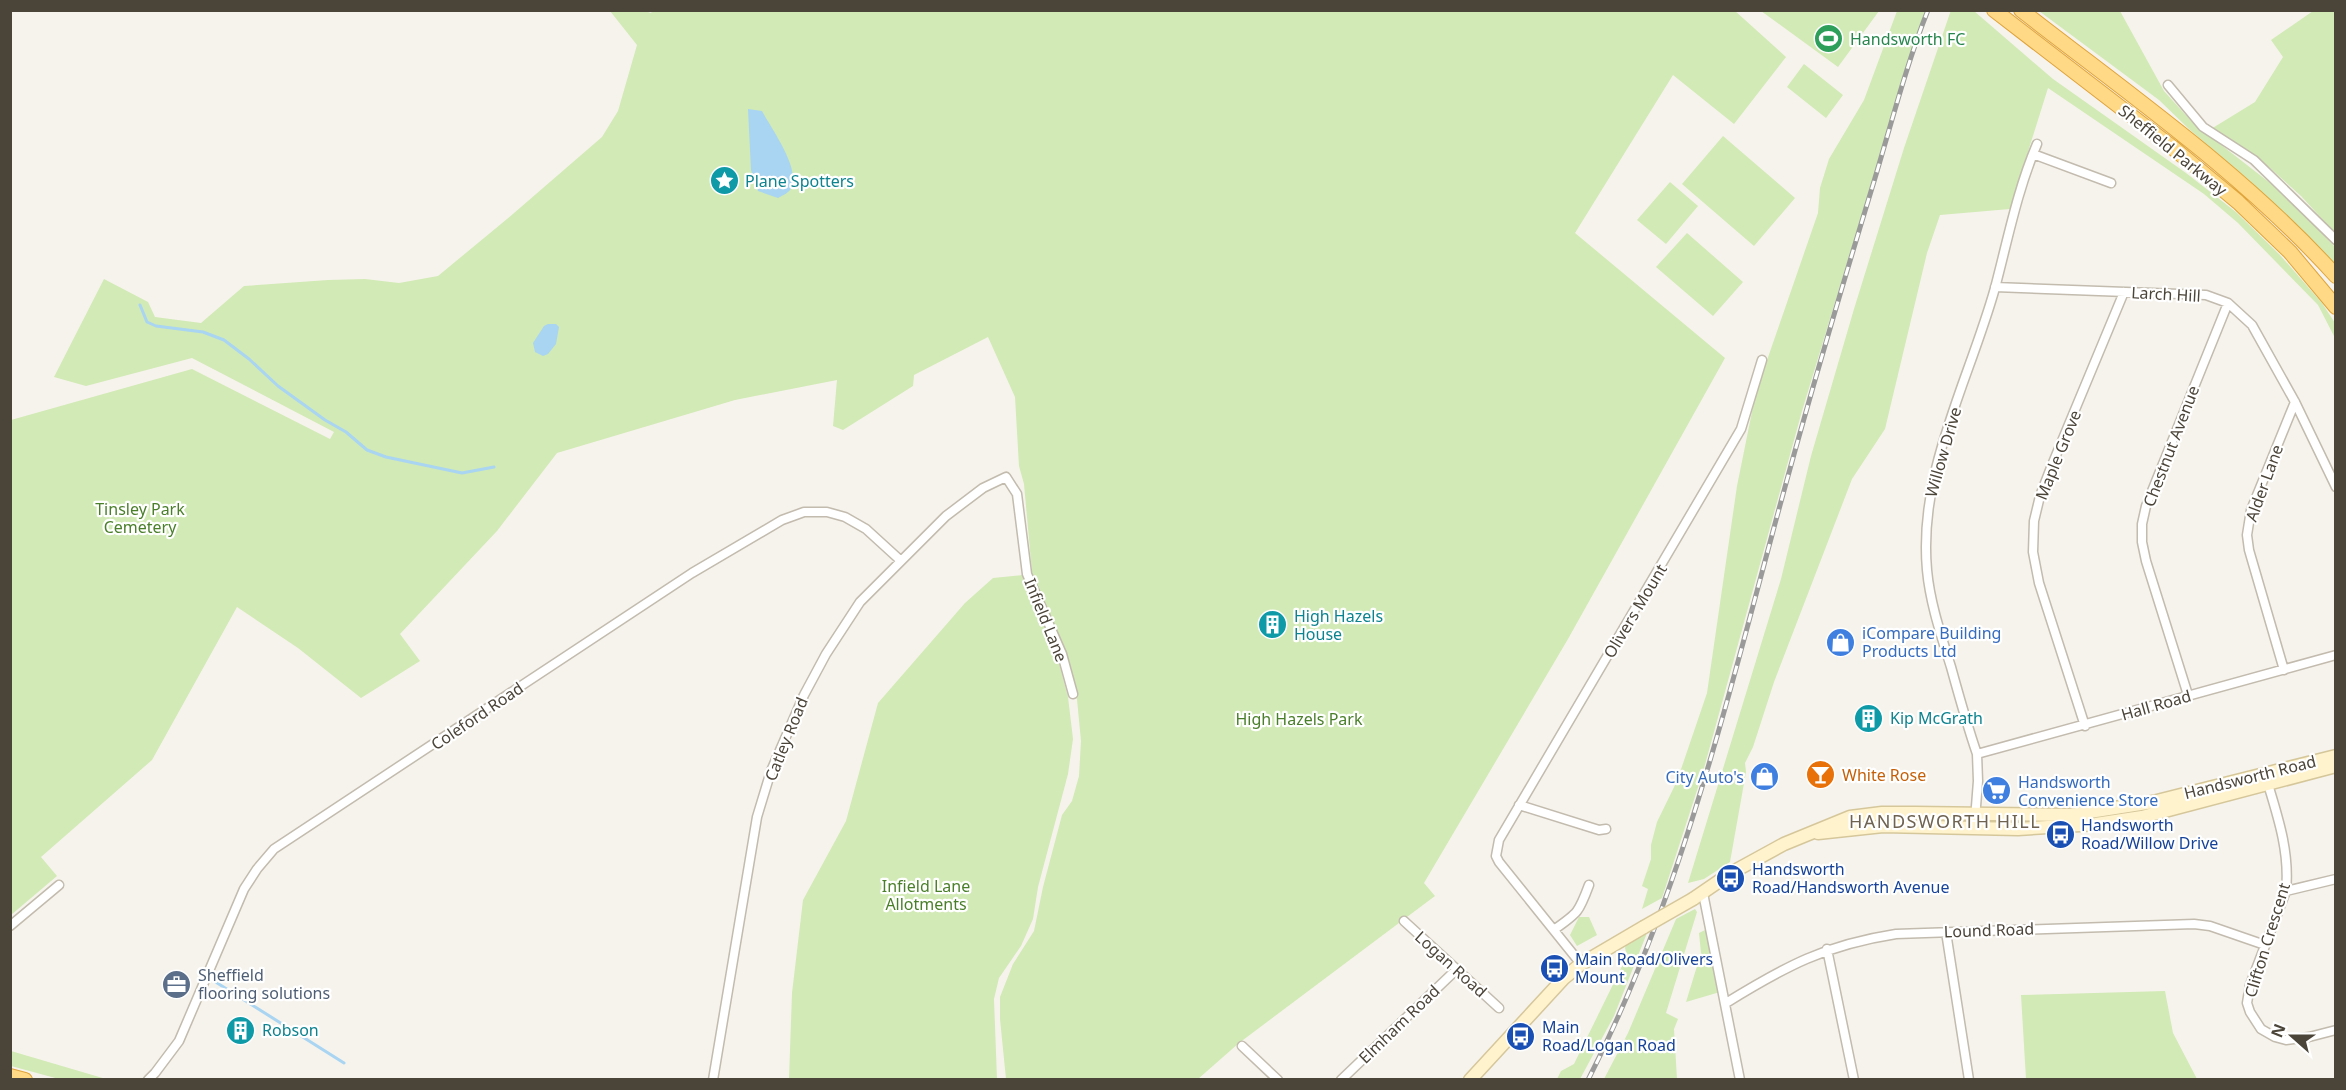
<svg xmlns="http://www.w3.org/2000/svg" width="2346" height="1090" viewBox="0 0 2346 1090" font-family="'Noto Sans',sans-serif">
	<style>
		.green { fill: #d2eab5 }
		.water { fill: #a9d4f2 }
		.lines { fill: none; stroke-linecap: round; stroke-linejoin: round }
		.stream { stroke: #a9d4f2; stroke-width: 3 }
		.minor-casing { stroke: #c2bbae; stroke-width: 11 }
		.secondary-casing { stroke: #d6c79b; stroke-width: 15 }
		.trunk-casing { stroke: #e0a43c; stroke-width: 16 }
		.minor { stroke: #fff; stroke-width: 8 }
		.secondary { stroke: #fff3cd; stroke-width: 12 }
		.trunk { stroke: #ffd985; stroke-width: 14 }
		.rail-casing { stroke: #9a9a9a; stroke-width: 5 }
		.rail { stroke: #fff; stroke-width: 3; stroke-dasharray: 9; stroke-linecap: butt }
		.secondary-bridge-casing { stroke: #d6c79b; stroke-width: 15; stroke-linecap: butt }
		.secondary-bridge { stroke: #fff3cd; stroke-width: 12 }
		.labels { text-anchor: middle; stroke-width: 4.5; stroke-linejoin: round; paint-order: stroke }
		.leisure-label { font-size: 16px; fill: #27864d; stroke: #fff; text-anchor: start }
		.street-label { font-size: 16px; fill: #4b4439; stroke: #fff }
		.culture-label { font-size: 16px; fill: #0d838f; stroke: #fff; text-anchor: start }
		.park-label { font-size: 16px; fill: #4a7f2a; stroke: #fff }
		.shop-label { font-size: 16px; fill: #366cbe; stroke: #fff; text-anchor: start }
		.food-label { font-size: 16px; fill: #c56008; stroke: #fff; text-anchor: start }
		.transit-label { font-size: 16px; fill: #164399; stroke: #fff; text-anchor: start }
		.service-label { font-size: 16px; fill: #4e5e75; stroke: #fff; text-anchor: start }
		.neighbourhood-label { font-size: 18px; letter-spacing: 1.5px; fill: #6e6250; stroke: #fff }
	</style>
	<rect width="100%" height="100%" fill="#f6f3ec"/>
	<path class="green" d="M653,10H1734L1786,57L1734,124L1673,75L1575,233L1725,358L1568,639L1424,883L1435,896L1239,1043L1198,1079H1006L1000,1019V997L1013,964L1034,931L1043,887L1062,815L1072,801L1079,776L1081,741L1076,689L1066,656L1041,604L1032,572L1024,484L1019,466L1015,397L988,337L914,375L913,386L843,430L833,426L837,380L735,400L557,453L497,531L400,634L420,661L361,698L298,648L237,607L152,760L41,857L57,876L11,915V420L192,369L330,439L334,432L192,358L86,386L54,377L104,279L148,302L155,317L201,323L244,286L328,280L365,279L399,283L438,276L507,219L602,137L618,111L637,45L610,11H645L651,13Z
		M1951,10L1974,11L2053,79L2186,173L2236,212L2280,255L2322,303L2335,323V338L2318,305L2238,223L2204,194L2048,88L2010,209L1940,215L1927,253L1885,429L1852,479L1774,682L1753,747L1745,763L1746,772L1730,862L1704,879L1688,883L1781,579L1811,456L1854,309L1904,148Z
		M1761,11H1879L1838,67Z
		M1897,11H1927L1907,66L1802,411L1703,772L1662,898L1642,909L1648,889L1642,886L1651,859V845L1657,822L1677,781L1707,693L1737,486L1756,392L1818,213L1820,188L1829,159L1864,100Z
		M2039,11H2120L2164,91L2193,123L2283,193L2335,247V265L2249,180L2190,130L2159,100Z
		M2313,11H2335V233L2301,196L2270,168L2211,129L2255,102L2283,57L2271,40Z
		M1804,64L1843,95L1826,118L1787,87Z
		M1723,136L1795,198L1754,246L1682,184Z
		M1670,182L1698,206L1666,244L1637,220Z
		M1687,233L1743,282L1713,316L1656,267Z
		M1023,575L1057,656L1068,697L1073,739L1068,774L1038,887L1033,919L1021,946L999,978L994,999L997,1079H789L792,993L803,900L846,821L878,703L965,603L993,578Z
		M1695,909L1697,912L1666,1013L1678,1019L1674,1029L1677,1079H1604L1628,1033L1676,919Z
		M1579,917H1589L1597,935L1577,946L1570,935Z
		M1711,927L1720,992L1686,1002L1701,953L1699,933Z
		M1647,933L1614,1016L1580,1079H1557L1561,1071L1574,1064L1627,956L1625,948L1626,945Z
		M2165,991L2173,1033L2197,1079H2026L2021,995Z
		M10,1051H11L106,1079H59L11,1066Z"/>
	<path class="water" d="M748,109L762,111C771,128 799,166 792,186C790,193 783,195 778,198L758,191L751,170Z
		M548,324H556L559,327L556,344L548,354L543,356L535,352L533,343L544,326Z"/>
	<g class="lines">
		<path class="stream" d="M140,305L147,322L156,326L203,332L224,340L249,359L278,386L325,420L346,432L367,450L386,457L462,473L494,467
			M214,981L344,1063"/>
		<defs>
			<path id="minor" d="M2168,85L2203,127L2254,160L2336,240
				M2033,154L2111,183
				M1995,287L2206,295L2228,303L2252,325L2295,402L2336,487
				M2284,670L2249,550L2247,535L2251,510L2295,402
				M2188,695L2146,561L2142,542V524L2146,506L2228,303
				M2085,726L2039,583L2033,552L2034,521L2040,496L2052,465L2124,292
				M1977,754L2336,655
				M2267,781C2278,817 2290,853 2286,891L2250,985L2247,1003L2250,1012L2261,1029L2275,1037L2286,1040L2309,1037L2336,1030
				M1519,805L1599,830L1606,829
				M1975,819L1978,781L1977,754C1967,725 1959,696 1951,667C1941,635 1930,603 1927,570C1918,471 1969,381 1995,288C2008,239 2017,191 2037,144
				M2286,891L2336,879
				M1703,893L1740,1080
				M1404,921L1499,1008
				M10,926L59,885
				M1555,929C1578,913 1579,912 1589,885
				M1946,932L1969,1080
				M1827,949L1854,1080
				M1581,964L1499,862L1496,856L1499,840L1741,429L1762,360
				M1726,1003C1786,966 1825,945 1896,934L2194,924L2210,926L2265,945
				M1242,1046L1278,1080
				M148,1080L155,1073L179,1041L244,889L257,869L274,849L692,573L782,520L804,512H827L845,517L866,529L900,560
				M713,1080L757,817L771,771L804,695L826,654L860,602L946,516L983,488L1006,477L1017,494L1027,574L1062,654L1073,694
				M1341,1080L1457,969"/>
			<path id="secondary" d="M1818,833L1883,826L2018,829L2096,824L2142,817L2336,766
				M1693,899L1731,873L1784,844L1850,817L1882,813H1914L2070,815L2153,802L2336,756
				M1470,1080L1564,978L1581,964L1644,927"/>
			<path id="trunk" d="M1994,10L2172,147L2238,202L2290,252L2336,307
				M2021,10C2130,95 2243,173 2336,276
				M10,1076L25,1080"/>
		</defs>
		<use href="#minor" class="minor-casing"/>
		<use href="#secondary" class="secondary-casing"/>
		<use href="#trunk" class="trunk-casing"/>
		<use href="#minor" class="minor"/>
		<use href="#secondary" class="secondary"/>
		<use href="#trunk" class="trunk"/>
		<defs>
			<path id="rail" d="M1588,1080C1676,907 1722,721 1772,535C1803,419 1837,303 1872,188C1890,129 1905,68 1928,10"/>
		</defs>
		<use href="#rail" class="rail-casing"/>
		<use href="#rail" class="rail"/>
		<defs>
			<path id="secondary-bridge" d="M1644,927L1693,899"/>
		</defs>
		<use href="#secondary-bridge" class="secondary-bridge-casing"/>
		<use href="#secondary-bridge" class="secondary-bridge"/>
	</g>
	<defs>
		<symbol id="stadium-disc" viewBox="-11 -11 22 22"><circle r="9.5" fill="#2e9e5b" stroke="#fff"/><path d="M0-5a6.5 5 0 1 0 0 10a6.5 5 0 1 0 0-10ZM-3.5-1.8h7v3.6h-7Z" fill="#fff"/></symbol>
		<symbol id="sight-disc" viewBox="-11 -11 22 22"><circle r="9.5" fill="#0f9aa8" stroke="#fff"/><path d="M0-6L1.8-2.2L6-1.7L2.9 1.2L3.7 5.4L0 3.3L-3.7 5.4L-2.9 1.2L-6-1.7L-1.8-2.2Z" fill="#fff"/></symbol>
		<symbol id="building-disc" viewBox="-11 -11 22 22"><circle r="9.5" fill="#0f9aa8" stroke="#fff"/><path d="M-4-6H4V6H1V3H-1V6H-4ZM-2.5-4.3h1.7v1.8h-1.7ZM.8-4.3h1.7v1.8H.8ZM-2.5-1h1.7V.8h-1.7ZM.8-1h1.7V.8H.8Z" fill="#fff"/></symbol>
		<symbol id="shop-disc" viewBox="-11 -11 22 22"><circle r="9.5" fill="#3f7fe0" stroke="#fff"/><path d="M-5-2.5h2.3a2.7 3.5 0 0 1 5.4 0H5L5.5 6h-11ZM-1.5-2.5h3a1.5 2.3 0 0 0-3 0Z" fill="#fff"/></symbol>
		<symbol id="bar-disc" viewBox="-11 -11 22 22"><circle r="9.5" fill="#e8710a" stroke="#fff"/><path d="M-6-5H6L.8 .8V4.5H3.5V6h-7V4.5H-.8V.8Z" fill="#fff"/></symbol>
		<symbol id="supermarket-disc" viewBox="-11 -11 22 22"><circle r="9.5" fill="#3f7fe0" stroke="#fff"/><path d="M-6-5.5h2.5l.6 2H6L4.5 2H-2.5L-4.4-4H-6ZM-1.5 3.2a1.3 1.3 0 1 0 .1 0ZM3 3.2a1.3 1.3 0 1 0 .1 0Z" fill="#fff"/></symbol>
		<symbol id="bus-disc" viewBox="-11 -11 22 22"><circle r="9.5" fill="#1a4fb4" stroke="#fff"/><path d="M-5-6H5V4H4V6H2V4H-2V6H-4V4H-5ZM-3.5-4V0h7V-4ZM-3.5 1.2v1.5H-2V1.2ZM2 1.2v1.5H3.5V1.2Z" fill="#fff"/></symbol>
		<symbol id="office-disc" viewBox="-11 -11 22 22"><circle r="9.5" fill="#5c6f8a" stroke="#fff"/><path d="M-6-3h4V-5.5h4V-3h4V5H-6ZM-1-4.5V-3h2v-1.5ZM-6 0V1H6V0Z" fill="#fff"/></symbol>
	</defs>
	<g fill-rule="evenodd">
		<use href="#stadium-disc" x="1812" y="22" width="33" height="33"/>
		<use href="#sight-disc" x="708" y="164" width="33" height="33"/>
		<use href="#building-disc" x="1256" y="608" width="33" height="33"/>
		<use href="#shop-disc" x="1824" y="626" width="33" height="33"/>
		<use href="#building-disc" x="1852" y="702" width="33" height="33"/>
		<use href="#bar-disc" x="1804" y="758" width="33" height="33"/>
		<use href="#shop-disc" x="1748" y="760" width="33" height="33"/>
		<use href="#supermarket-disc" x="1980" y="774" width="33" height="33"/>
		<use href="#bus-disc" x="2044" y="818" width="33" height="33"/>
		<use href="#bus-disc" x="1714" y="862" width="33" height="33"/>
		<use href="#bus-disc" x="1538" y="952" width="33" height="33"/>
		<use href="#office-disc" x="160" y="968" width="33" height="33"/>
		<use href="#building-disc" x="224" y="1014" width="33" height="33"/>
		<use href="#bus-disc" x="1504" y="1020" width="33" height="33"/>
	</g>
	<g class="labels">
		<g class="leisure-label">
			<text x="1850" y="45">Handsworth FC</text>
		</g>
		<g class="street-label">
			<text transform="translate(2173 150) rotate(39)" y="6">Sheffield Parkway</text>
			<text transform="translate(2166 294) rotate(3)" y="6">Larch Hill</text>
			<text transform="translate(2171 446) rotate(-69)" y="6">Chestnut Avenue</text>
			<text transform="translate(1943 452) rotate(-74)" y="6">Willow Drive</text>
			<text transform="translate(2058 455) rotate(-68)" y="6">Maple Grove</text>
			<text transform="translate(2264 483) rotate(-70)" y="6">Alder Lane</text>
			<text transform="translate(1635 611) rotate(-59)" y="6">Olivers Mount</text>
			<text transform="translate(1046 620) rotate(68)" y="6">Infield Lane</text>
			<text transform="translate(2156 705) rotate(-16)" y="6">Hall Road</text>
			<text transform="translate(477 716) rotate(-34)" y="6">Coleford Road</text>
			<text transform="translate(786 739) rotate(-68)" y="6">Catley Road</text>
			<text transform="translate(2250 777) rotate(-14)" y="6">Handsworth Road</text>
			<text transform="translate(1989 930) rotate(-2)" y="6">Lound Road</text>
			<text transform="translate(2267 940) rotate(-73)" y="6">Clifton Crescent</text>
			<text transform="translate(1451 964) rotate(42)" y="6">Logan Road</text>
			<text transform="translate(1399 1024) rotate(-44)" y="6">Elmham Road</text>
		</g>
		<g class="culture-label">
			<text x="745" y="187">Plane Spotters</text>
			<text x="1294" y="622">High Hazels<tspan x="1294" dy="18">House</tspan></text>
			<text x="1890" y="724">Kip McGrath</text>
			<text x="262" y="1036">Robson</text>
		</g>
		<g class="park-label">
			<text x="140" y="515">Tinsley Park<tspan x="140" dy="18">Cemetery</tspan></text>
			<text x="1299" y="725">High Hazels Park</text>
			<text x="926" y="892">Infield Lane<tspan x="926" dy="18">Allotments</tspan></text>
		</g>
		<g class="shop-label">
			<text x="1862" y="639">iCompare Building<tspan x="1862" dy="18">Products Ltd</tspan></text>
			<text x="1744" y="783" text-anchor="end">City Auto's</text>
			<text x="2018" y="788">Handsworth<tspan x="2018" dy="18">Convenience Store</tspan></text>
		</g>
		<g class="food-label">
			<text x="1842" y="781">White Rose</text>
		</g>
		<g class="transit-label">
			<text x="2081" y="831">Handsworth<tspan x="2081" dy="18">Road/Willow Drive</tspan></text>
			<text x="1752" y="875">Handsworth<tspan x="1752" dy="18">Road/Handsworth Avenue</tspan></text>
			<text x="1575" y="965">Main Road/Olivers<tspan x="1575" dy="18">Mount</tspan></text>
			<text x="1542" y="1033">Main<tspan x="1542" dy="18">Road/Logan Road</tspan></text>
		</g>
		<g class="service-label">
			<text x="198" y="981">Sheffield<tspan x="198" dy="18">flooring solutions</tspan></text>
		</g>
		<g class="neighbourhood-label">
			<text x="1945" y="828">HANDSWORTH HILL</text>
		</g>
	</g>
	<rect width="2346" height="1090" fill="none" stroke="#4b4439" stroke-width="24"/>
	<g transform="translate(2292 1036) rotate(291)" stroke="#ffffff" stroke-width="4.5" paint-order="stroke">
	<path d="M0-4.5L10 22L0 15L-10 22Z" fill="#4b4439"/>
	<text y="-9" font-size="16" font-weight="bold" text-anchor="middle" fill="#4b4439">N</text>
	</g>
</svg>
